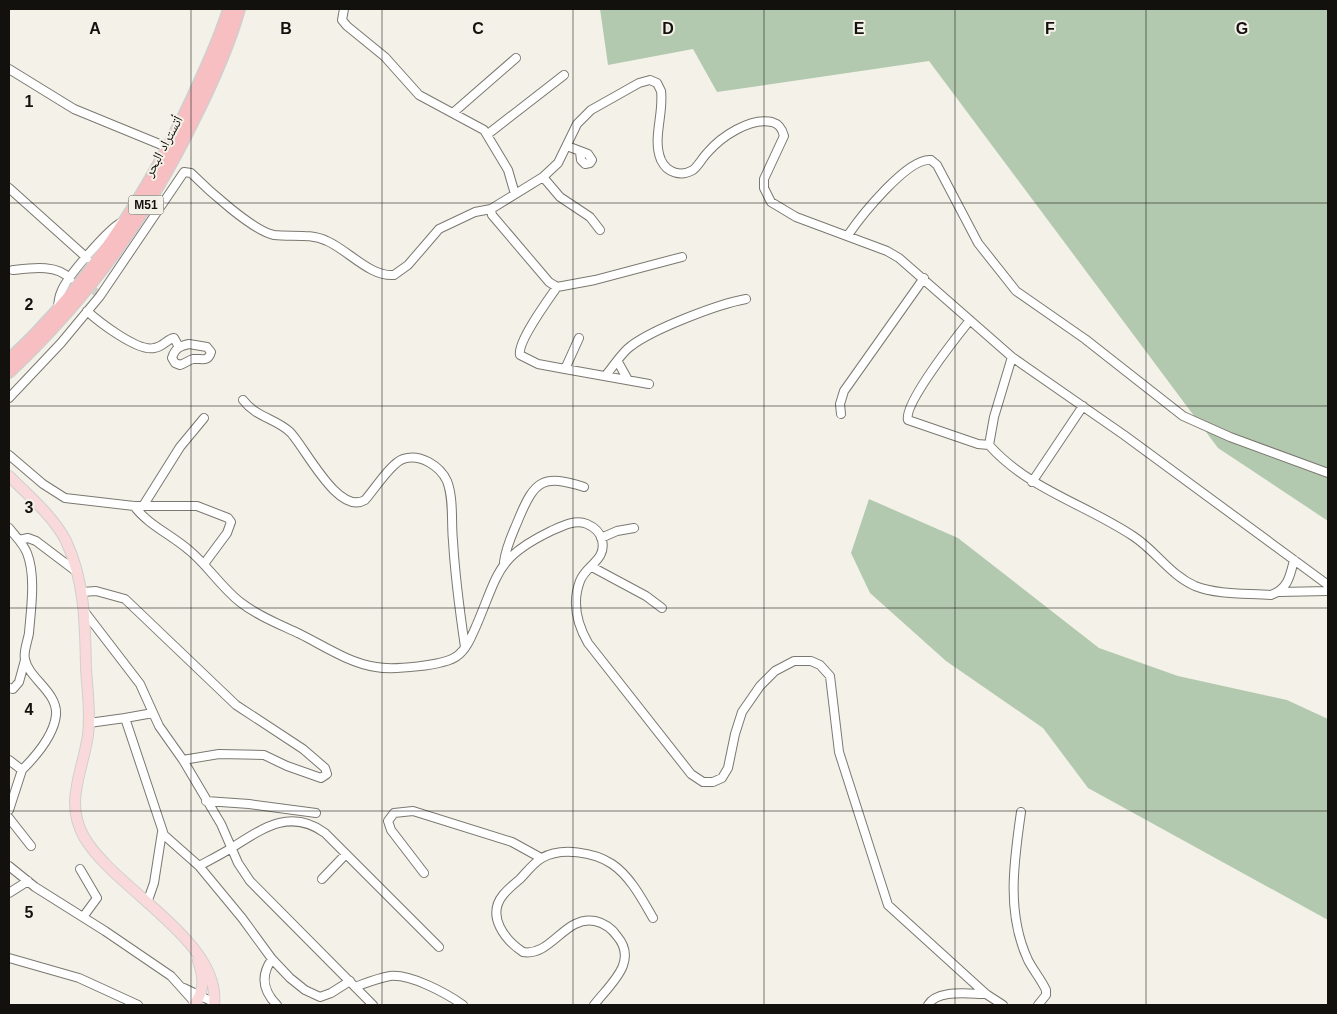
<svg xmlns="http://www.w3.org/2000/svg" width="1337" height="1014" viewBox="0 0 1337 1014" font-family="Helvetica,'Noto Naskh Arabic',sans-serif">
	<style>
		.green { fill: #b3c9af }
		.lines { fill: none; stroke-linecap: round; stroke-linejoin: round }
		.minor-tunnel { stroke: #d2d0c7; stroke-width: 8; stroke-dasharray: 8 4; stroke-linecap: butt }
		.minor-casing { stroke: #7a7870; stroke-width: 10 }
		.major-casing { stroke: #d0cfcf; stroke-width: 12 }
		.highway-casing { stroke: #d0cfcf; stroke-width: 14 }
		.minor { stroke: #fff; stroke-width: 8 }
		.major { stroke: #fad9da; stroke-width: 10 }
		.highway { stroke: #f7bfc1; stroke-width: 11 }
		.grid { fill: none; stroke: #12110e; stroke-width: 1; stroke-opacity: 0.55 }
		.labels { text-anchor: middle; stroke-width: 4; stroke-linejoin: round; paint-order: stroke }
		.shield { fill: #f4f2e8; stroke: #56544f; stroke-width: 1 }
		.shield-label { font-size: 12px; font-weight: bold; fill: #12110e }
		.street-label { font-size: 14px; fill: #12110e; stroke: #f4f2e8 }
		.grid-label { font-size: 16px; text-anchor: middle; font-weight: bold; fill: #12110e; stroke: #f4f2e8; stroke-width: 4; stroke-linejoin: round; paint-order: stroke }
	</style>
	<rect width="100%" height="100%" fill="#f4f2e8"/>
	<path class="green" d="M600,9H1328V521L1218,448L929,61L717,92L693,49L608,65Z
		M869,499L958,538L1099,648L1178,676L1287,700L1328,719V920L1088,788L1043,728L946,661L870,593L851,553Z"/>
	<g class="lines">
		<path class="minor-tunnel" d="M75,273L100,296"/>
		<defs>
			<path id="minor" d="M344,9L342,20L347,26L385,57L419,95L484,130L508,170L515,194
				M9,69L74,109L169,148
				M454,112L516,58
				M488,134L564,75
				M567,146L588,154L592,160L590,163L585,164L581,160L580,152
				M543,177L560,197L590,217L600,230
				M9,188L87,258
				M491,209L492,215L549,282L557,287L595,280L682,257
				M848,235C861,216 908,157 931,160L937,165L978,243L1016,291L1085,339L1183,416L1230,437L1328,473
				M13,270C31,268 58,264 70,279
				M557,287C548,300 517,342 520,355L538,364L565,369L579,338
				M58,310C58,303 59,296 62,290C68,276 108,229 122,222
				M87,311C99,322 138,352 154,348C163,347 167,339 174,338L179,347
				M970,320C958,335 903,404 908,420L978,444L989,445L994,417L1012,357
				M189,344L207,347L211,352C208,363 201,358 193,359C189,360 184,364 180,365L175,363L172,358C175,348 180,346 189,344Z
				M618,362L628,380
				M565,369L649,384
				M606,375C613,367 622,352 631,346C653,329 718,304 746,299
				M9,398L61,343L100,296L184,172L191,173C207,189 253,231 274,235C292,237 310,233 327,241C348,250 370,277 394,275L408,265L439,229L475,212L491,209L543,177L558,163L577,124L591,110L639,83L650,80L657,83L661,91C664,114 652,139 661,160C667,173 681,177 693,170C699,165 702,158 708,152C721,137 750,117 772,122C779,124 782,128 784,136L764,179V188L771,202L796,217L887,251L899,258L1012,357L1124,435L1328,585
				M243,400C257,418 275,418 290,432C305,447 338,516 365,500C374,490 391,463 403,459C420,453 440,466 447,481C454,499 451,523 453,541C455,576 460,613 465,647
				M841,414L840,404L844,391L924,278
				M989,445C1028,489 1085,504 1133,536C1156,551 1170,575 1195,586C1218,595 1247,593 1271,595C1288,589 1290,576 1294,560
				M9,455L43,484L65,498L134,506H197L228,518L231,522L227,533L204,564
				M1032,482L1083,406
				M134,506C148,525 172,535 190,551C208,566 221,587 240,602C258,616 279,624 300,634C324,646 349,663 376,667C392,670 444,666 457,656C467,649 472,635 477,624C499,572 497,557 551,531C562,526 575,519 587,524C594,527 600,532 602,540C607,560 586,565 580,581C572,602 577,624 588,643L691,774L703,782H713L722,778L728,768L735,734L742,712L760,686L775,671L794,661H811L820,665L830,676L839,752L888,905L986,994L1003,1005
				M143,506L180,447L204,418
				M9,528C15,536 23,543 27,553C36,576 31,608 29,633C28,640 23,652 25,659C28,678 58,692 56,715C54,735 36,756 22,770L9,760
				M601,538L617,531L634,528
				M19,540L28,538L36,541L77,572
				M504,562C506,546 513,533 519,518C535,480 543,474 584,487
				M592,567L646,596L662,608
				M82,592L96,591L125,599L236,705L303,749L325,768L327,774L321,778L287,766L264,755L219,754L183,760
				M1279,592L1328,591
				M84,611L140,684L159,726L183,760L221,824L238,863L250,881L373,1005
				M9,688L13,689L19,682L25,660
				M125,718L153,713
				M89,723L125,718L164,835L199,866L242,918L272,959L290,978L305,990L320,997L331,993L350,981
				M206,801L249,804L316,813
				M9,810L22,770
				M1021,812C1014,861 1006,913 1028,960C1033,970 1041,979 1046,990V995L1038,1005
				M9,818L31,846
				M9,866L35,887L105,931L171,976L197,1005
				M199,866C210,860 222,854 233,847C263,828 291,808 325,833L439,947
				M80,869L97,898L83,917
				M424,873L391,830L388,821L394,813L413,811L512,842L541,858
				M322,879L346,854
				M9,893L28,881
				M147,903L154,883L162,832
				M9,958L79,978L138,1005
				M272,959C260,976 263,991 277,1005
				M355,987C366,983 378,978 390,976C411,974 446,993 463,1005
				M184,988L215,1003
				M594,1005C610,984 639,962 617,936C612,929 604,923 595,921C565,915 551,957 523,952C505,940 486,916 503,895C508,889 514,884 520,879C526,873 533,863 542,858C561,847 594,852 612,864C630,876 642,899 653,918
				M928,1005C937,989 969,994 986,994"/>
			<path id="major" d="M9,476C28,495 54,517 66,541C85,581 85,624 86,667C87,689 91,713 88,735C83,771 64,802 84,837C114,889 222,941 214,1005
				M194,1005C205,990 204,978 198,961"/>
			<path id="highway" d="M9,360C89,286 147,196 193,97C206,68 220,39 229,9
				M9,372C88,297 145,219 193,121C211,85 228,48 239,9"/>
		</defs>
		<use href="#minor" class="minor-casing"/>
		<use href="#major" class="major-casing"/>
		<use href="#highway" class="highway-casing"/>
		<use href="#minor" class="minor"/>
		<use href="#major" class="major"/>
		<use href="#highway" class="highway"/>
	</g>
	<path class="grid" d="M191,9V1005M382,9V1005M573,9V1005M764,9V1005M955,9V1005M1146,9V1005M9,203H1328M9,406H1328M9,608H1328M9,811H1328"/>
	<g class="labels">
		<rect class="shield" x="128.5" y="195.5" width="35" height="19" rx="4"/>
		<g class="shield-label">
			<text x="146" y="209">M51</text>
		</g>
		<g class="street-label">
			<text transform="translate(163 146) rotate(-62)" y="5">أتستراد البحر</text>
		</g>
	</g>
	<g class="grid-label">
		<text x="95" y="34">A</text>
		<text x="286" y="34">B</text>
		<text x="478" y="34">C</text>
		<text x="668" y="34">D</text>
		<text x="859" y="34">E</text>
		<text x="1050" y="34">F</text>
		<text x="1242" y="34">G</text>
		<text x="29" y="107">1</text>
		<text x="29" y="310">2</text>
		<text x="29" y="513">3</text>
		<text x="29" y="715">4</text>
		<text x="29" y="918">5</text>
	</g>
	<rect width="1337" height="1014" fill="none" stroke="#12110e" stroke-width="20"/>
</svg>
